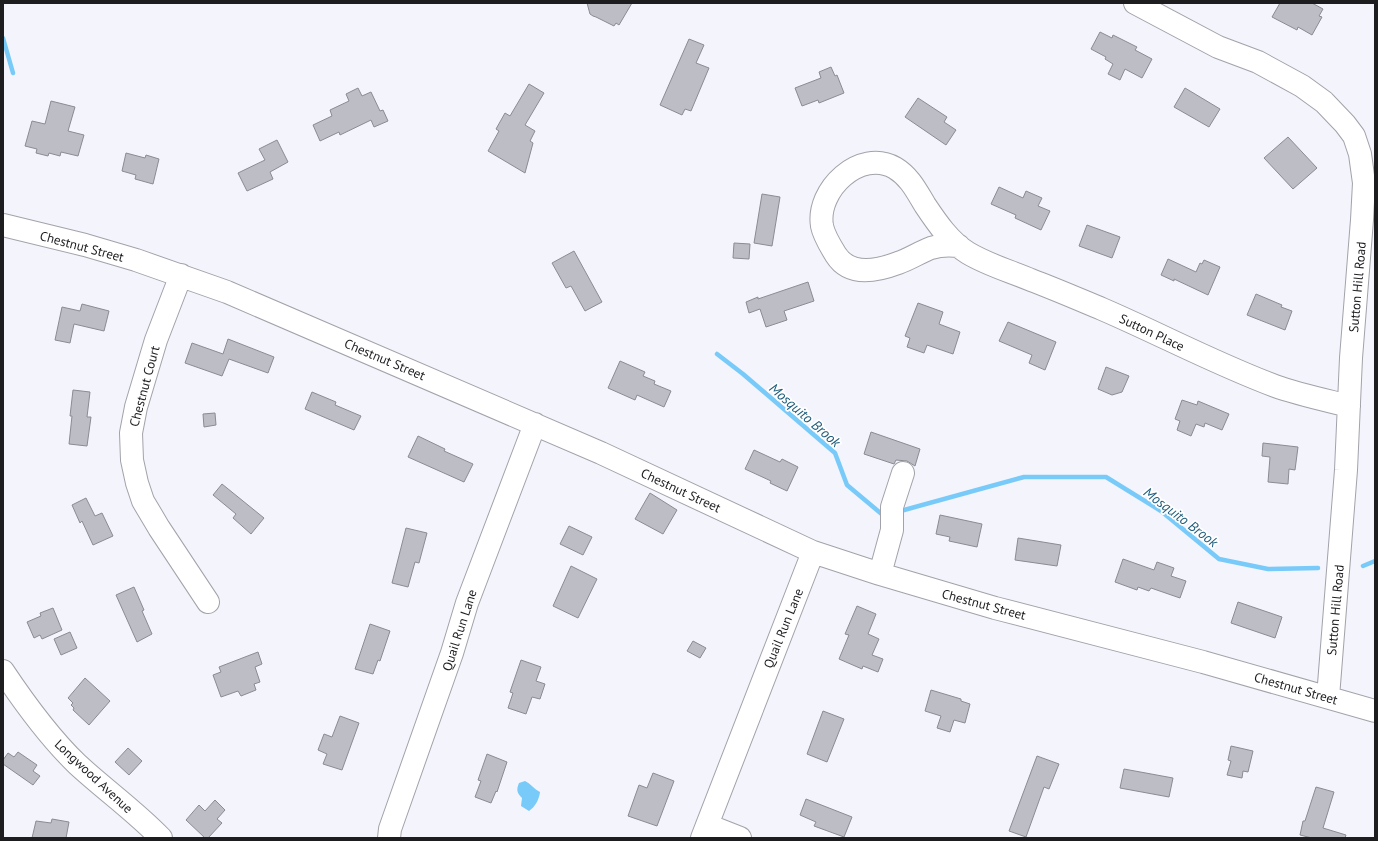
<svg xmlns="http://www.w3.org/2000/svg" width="1378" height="841" viewBox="0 0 1378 841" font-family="'PT Sans',sans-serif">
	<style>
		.water { fill: #78caf8 }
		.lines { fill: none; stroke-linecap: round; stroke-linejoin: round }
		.stream { stroke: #78caf8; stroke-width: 4.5 }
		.building { fill: #bdbdc6; stroke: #8b8b93 }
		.minor-casing { stroke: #a2a2aa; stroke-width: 24 }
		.minor { stroke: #fff; stroke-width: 22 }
		.labels { text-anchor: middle; stroke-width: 3.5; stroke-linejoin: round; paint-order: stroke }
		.street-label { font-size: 13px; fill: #1d1d20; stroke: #fff }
		.water-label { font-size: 14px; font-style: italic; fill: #205e7d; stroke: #fff }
	</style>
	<rect width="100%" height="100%" fill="#f4f4fd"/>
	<path class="water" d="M525,781C531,784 534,789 540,792C539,800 535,807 529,811L521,806L522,798C517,793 516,790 519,783Z"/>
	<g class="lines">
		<path class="stream" d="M3,38L13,73
			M717,354L743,374L835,453L847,485L884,516
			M897,512L1024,477H1106L1161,511L1219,559L1268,569L1318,568
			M1363,566L1375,561"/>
	</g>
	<path class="building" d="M587,3H632L619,25L616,23L614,26L596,17L593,16L590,14Z
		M1280,3H1312L1323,9L1319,16L1322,17L1312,35L1298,27L1297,30L1272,17Z
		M1100,32L1112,38L1113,35L1137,47L1135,50L1152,59L1142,78L1125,69L1120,80L1108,74L1113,64L1105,59L1106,57L1091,49Z
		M689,39L704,45L696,63L709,68L691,111L685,109L682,115L660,105Z
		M831,67L835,76L837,75L844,93L819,103L818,100L802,106L795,88L821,78L819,72Z
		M529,84L544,93L525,125L535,131L530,141L533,143L525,173L488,151L499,131L496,129L505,113L510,116Z
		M358,88L362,96L371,92L380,111L383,110L388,121L374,127L371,120L340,135L339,132L320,141L313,125L332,116L330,110L349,101L346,94Z
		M1185,88L1220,109L1209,127L1174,107Z
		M918,98L947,117L944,122L956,130L946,145L905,117Z
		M51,101L75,107L68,131L84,135L78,156L61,152L60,156L49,153L48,156L36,153L37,149L25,146L32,121L45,124Z
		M1288,137L1317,168L1293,189L1264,158Z
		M277,140L288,162L270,172L273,179L247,191L238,173L265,160L259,149Z
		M126,153L145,158L146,155L159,159L153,184L135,179L136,175L122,171Z
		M999,187L1023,198L1026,191L1042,198L1038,206L1050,211L1041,230L1015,218L1016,215L991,204Z
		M762,194L780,197L772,246L754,243Z
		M1087,225L1120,237L1112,258L1079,246Z
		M734,243L750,244L749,259L733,258Z
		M574,251L602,302L585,311L571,286L566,288L552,263Z
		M1168,259L1196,272L1200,263L1202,264L1204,260L1220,267L1208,295L1174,279V281L1161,275Z
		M808,282L814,301L784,311L787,320L766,327L760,309L749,313L746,302L758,297V299Z
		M1256,294L1282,305L1281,307L1292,311L1285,330L1247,315Z
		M918,303L943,312L939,324L960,332L953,354L927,345L924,353L907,347L910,338L905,336Z
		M82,304L109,311L104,331L74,324L70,343L55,340L62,307L80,311Z
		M1008,322L1056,342L1045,370L1029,363L1032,355L999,341Z
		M228,339L274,357L268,373L229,359L222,376L185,363L192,343L223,354Z
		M620,361L645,372L643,376L655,381L654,384L671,391L664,407L637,395L635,400L608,388Z
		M1106,367L1129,376L1122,392L1112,395L1098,389Z
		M73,390L90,392L87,417H91L87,446L69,444L72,416H70Z
		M312,392L336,402L335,405L361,416L354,430L305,409Z
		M1182,400L1197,405L1198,401L1229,414L1222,430L1205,423L1204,427L1196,424L1191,436L1177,430L1180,421L1175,419Z
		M215,413L216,425L204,427L203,414Z
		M871,432L920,449L915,466L907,461L896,460L894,464L864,454Z
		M418,436L445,449L444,451L473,464L464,482L408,457Z
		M1263,443L1298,447L1295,470L1289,469L1288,484L1268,482L1270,457L1262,456Z
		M754,450L780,462L782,459L798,467L787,491L770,483L771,481L745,469Z
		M222,484L264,518L251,534L233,518L236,514L213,495Z
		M650,493L677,510L663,534L635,519Z
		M86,498L95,516L102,513L113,536L93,545L82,521L80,523L72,505Z
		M940,515L982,524L977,547L949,541L950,537L936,534Z
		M569,526L592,537L583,555L560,544Z
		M406,528L427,533L419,563L415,562L408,587L392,583Z
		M1018,538L1061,545L1057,566L1015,560Z
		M1123,559L1154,570L1157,562L1174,568L1171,576L1186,581L1180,598L1151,588L1149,591L1138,587L1137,590L1115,582Z
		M571,566L597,579L578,618L553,606Z
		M134,587L144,610L142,611L152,634L137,642L116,595Z
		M1238,602L1282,617L1275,638L1231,623Z
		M857,606L876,614L868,634L879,639L872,655L883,659L878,672L863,666L862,669L839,659L849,635L845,634Z
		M53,608L62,630L42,639L40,635L34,638L27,622L41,616L40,613Z
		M370,624L390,631L380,661L378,660L373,674L355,669Z
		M70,632L77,648L61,655L54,639Z
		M693,641L706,648L700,658L687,651Z
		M258,652L262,664L255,667L260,682L254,684L256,690L241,696L238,691L221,697L213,675L221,672L219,667Z
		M521,660L541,667L536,681L545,684L540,699L532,697L526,714L508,708L513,693L510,692Z
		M85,678L110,701L89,725L73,710L74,708L71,705L73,703L68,698Z
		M931,690L961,699V701L970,704L965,723L954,720L950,732L937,728L941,716L925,711Z
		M823,711L844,719L827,762L807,754Z
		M340,716L359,723L342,770L323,764L327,754L318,750L324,734L332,737Z
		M1231,746L1253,751L1248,772L1243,771L1242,778L1227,775L1231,761L1228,760Z
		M128,748L142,761L129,775L115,762Z
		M18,752L37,765L33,771L40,776L33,785L3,764V760L8,753L14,757Z
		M487,754L507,762L497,792L496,791L491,803L475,797L481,781L478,780Z
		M1037,756L1059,764L1049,789L1044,787L1026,837L1009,831Z
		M1124,769L1173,778L1169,797L1120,788Z
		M653,773L674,781L657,826L628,816L639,785L647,788Z
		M1316,787L1334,792L1323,828L1346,835L1345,838H1312L1300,835L1303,821H1305Z
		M806,799L852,817L844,837L814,826L816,822L800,815Z
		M215,800L225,810L217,819L222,823L208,838H205L186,820L199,805L205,811Z
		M52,819L69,822L66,838H32L36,821L51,823Z"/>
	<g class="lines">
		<defs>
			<path id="minor" d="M1135,3L1218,47L1258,62L1302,86L1324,102L1345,124L1354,136L1360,154L1364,183L1362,220L1351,358L1346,470L1328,697
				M3,225L85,245L136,260L227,292L601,453L813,552L880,574L995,608L1203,662L1375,711
				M959,246C949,245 940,245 931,248C920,252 910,259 898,263C877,271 850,277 836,255C831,247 824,236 822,226C816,190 860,148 895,168C910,177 917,192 925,205C937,223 950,242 968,253C988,265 1010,271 1031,280C1055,289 1078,299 1102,309C1160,334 1216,364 1275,386C1297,394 1325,400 1349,406
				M181,275L156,340L136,407L131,433L132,460L137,483L143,501L159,528L208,602
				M880,574L892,530V507L903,473
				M3,671C25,704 48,736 77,764C104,789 135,811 161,838
				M707,825L740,838
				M389,838L390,829L452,653L467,603L535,424
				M702,838L813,552"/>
		</defs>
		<use href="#minor" class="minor-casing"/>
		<use href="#minor" class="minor"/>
	</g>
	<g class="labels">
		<g class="street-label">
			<text transform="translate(82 246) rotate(15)" y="5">Chestnut Street</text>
			<text transform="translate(1357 287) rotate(-85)" y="5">Sutton Hill Road</text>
			<text transform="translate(1152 332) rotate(25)" y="5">Sutton Place</text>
			<text transform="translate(385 359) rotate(23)" y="5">Chestnut Street</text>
			<text transform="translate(144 386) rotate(-75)" y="5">Chestnut Court</text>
			<text transform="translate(681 490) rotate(25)" y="5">Chestnut Street</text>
			<text transform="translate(984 604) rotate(15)" y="5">Chestnut Street</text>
			<text transform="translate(1335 610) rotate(-85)" y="5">Sutton Hill Road</text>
			<text transform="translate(783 628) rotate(-68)" y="5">Quail Run Lane</text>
			<text transform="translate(459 630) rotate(-72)" y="5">Quail Run Lane</text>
			<text transform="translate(1296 688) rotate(16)" y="5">Chestnut Street</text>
			<text transform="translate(94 776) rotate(43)" y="5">Longwood Avenue</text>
		</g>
		<g class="water-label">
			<text transform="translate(805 415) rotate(41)" y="5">Mosquito Brook</text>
			<text transform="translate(1181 517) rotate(37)" y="5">Mosquito Brook</text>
		</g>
	</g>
	<rect width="1378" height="841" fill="none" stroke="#1d1d20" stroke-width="8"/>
</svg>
